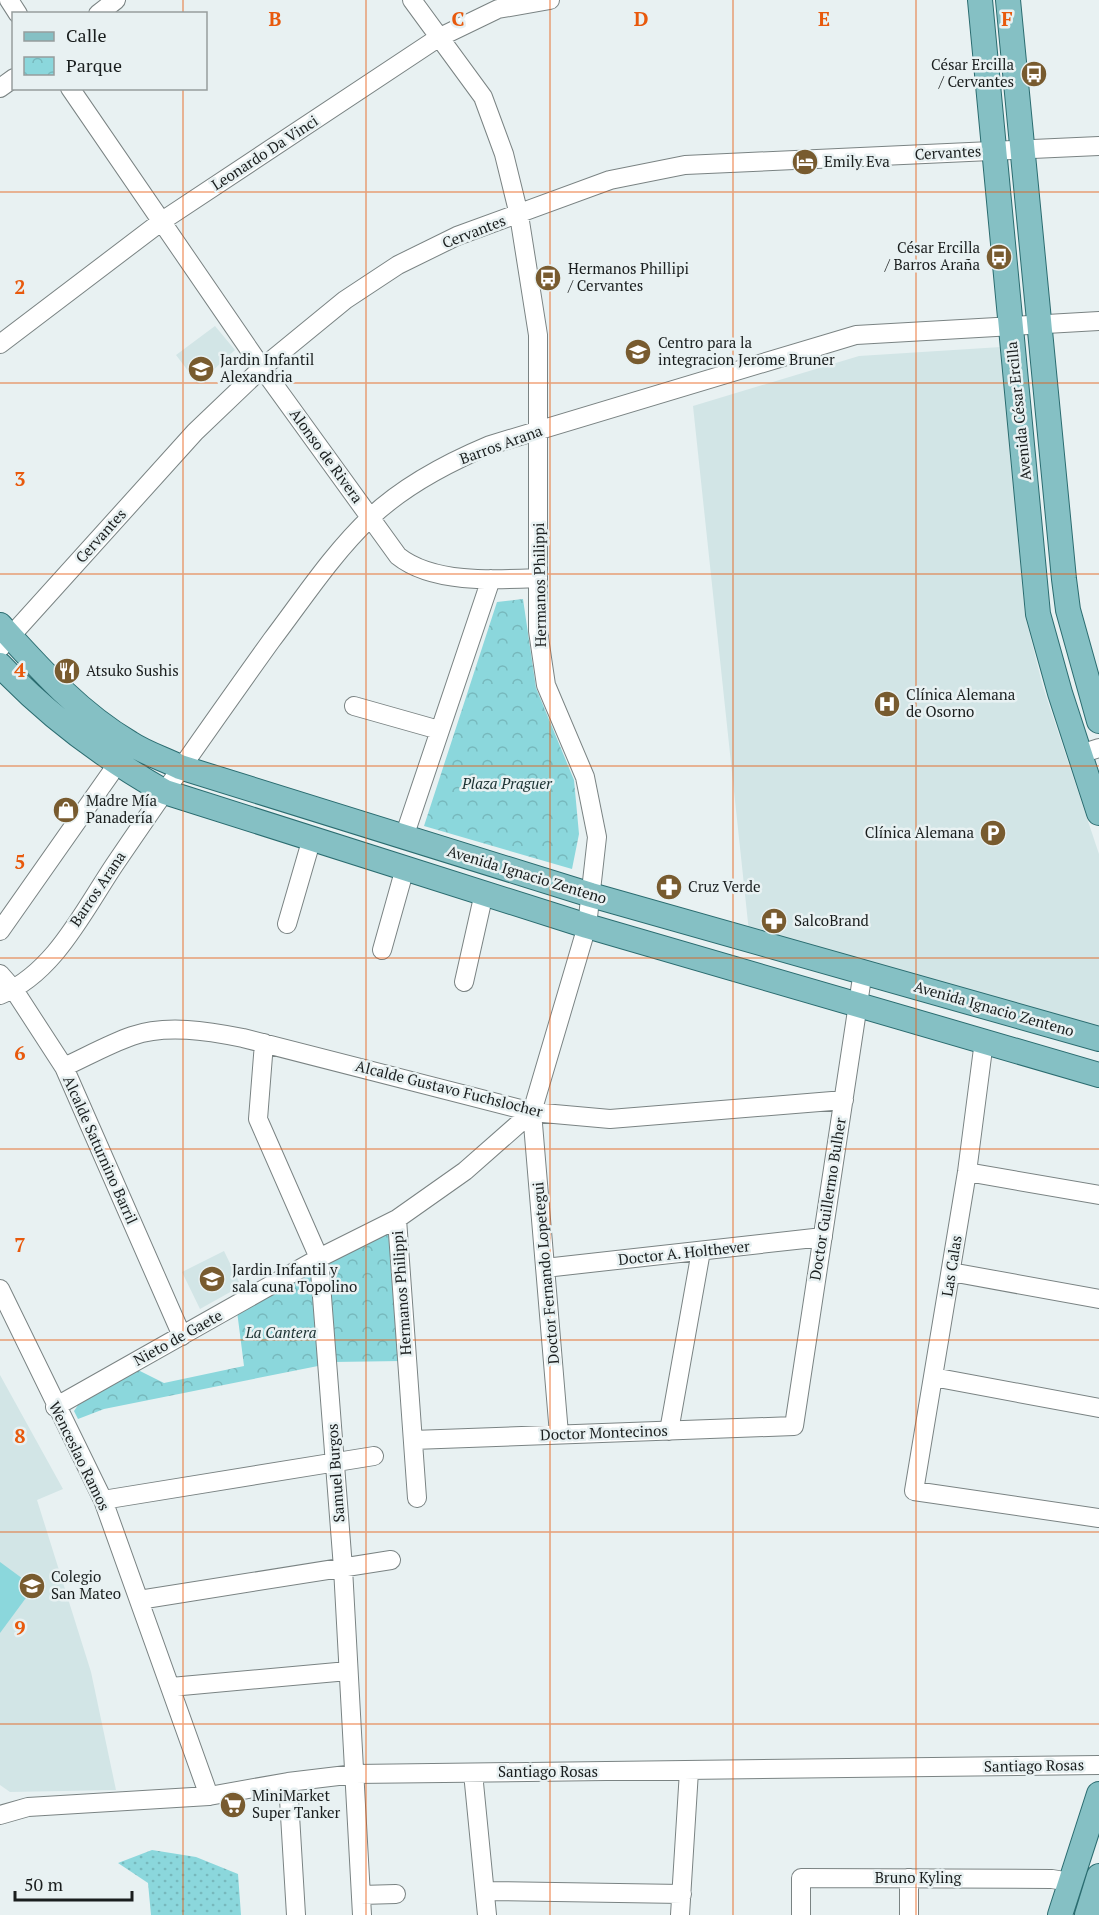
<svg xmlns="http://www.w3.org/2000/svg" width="1099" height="1915" viewBox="0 0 1099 1915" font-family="'PT Serif',serif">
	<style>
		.built { fill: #d2e5e6 }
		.grass { fill: url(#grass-dots) }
		.park { fill: url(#park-crowns) }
		.garden { fill: #8bd7dc }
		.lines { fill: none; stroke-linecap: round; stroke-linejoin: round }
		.minor-casing { stroke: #7a8383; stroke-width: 20 }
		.major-casing { stroke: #2b6c70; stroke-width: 26 }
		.minor { stroke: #fff; stroke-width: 18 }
		.major { stroke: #85c0c4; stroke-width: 24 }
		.grid { fill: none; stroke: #e8590c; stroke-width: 1.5; stroke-opacity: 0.55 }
		.labels { text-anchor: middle; stroke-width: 5; stroke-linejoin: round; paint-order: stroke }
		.poi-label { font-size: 15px; fill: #1a1e1e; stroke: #e8f1f2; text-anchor: start }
		.street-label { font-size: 15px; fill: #1a1e1e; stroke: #e8f1f2 }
		.park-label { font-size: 15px; font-style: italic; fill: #1a3031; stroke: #e8f1f2 }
		.grid-label { font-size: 20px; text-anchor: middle; font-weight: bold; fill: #e8590c; stroke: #e8f1f2; stroke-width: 5; stroke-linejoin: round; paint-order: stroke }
	</style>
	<defs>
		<pattern id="grass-dots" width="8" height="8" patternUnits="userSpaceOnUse" patternTransform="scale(1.5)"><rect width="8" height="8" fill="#8bd7dc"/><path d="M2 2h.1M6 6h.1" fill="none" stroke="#77b8bc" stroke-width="1.8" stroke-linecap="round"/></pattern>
		<pattern id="park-crowns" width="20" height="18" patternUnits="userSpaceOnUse" patternTransform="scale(1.5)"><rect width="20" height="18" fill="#8bd7dc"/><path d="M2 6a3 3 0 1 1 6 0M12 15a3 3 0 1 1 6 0" fill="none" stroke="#77b8bc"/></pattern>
	</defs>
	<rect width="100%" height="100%" fill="#e8f1f2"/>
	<path class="built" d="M215,326L235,350L198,384L176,355Z
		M1001,347L1025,615L1043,687L1099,854V1027L749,932L693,406L859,356Z
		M224,1251L241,1286L200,1309L182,1272Z
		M0,1375L63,1489L37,1500L91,1672L116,1790L10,1792L0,1785Z"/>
	<path class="grass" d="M152,1850L196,1857L238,1874L241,1915H151L148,1883L118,1863Z"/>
	<path class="park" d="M523,599L536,688L574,780L579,834L572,869L424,826L497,602Z
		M388,1231L395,1239L402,1361L333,1362L324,1261Z
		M307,1272L317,1274L323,1365L104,1409L78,1419L74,1411L78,1405L138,1370L164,1383L244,1366L237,1311Z"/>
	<path class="garden" d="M0,1562L34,1587L0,1633Z"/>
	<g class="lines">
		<defs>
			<path id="minor" d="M9,0L18,14
				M98,14L116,0
				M0,88L14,78
				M70,88L262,368L398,556C433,584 496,580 538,578
				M0,344L162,221L438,38L498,9L550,0
				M0,648L195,432L262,368L345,300L398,265L457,236L610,180L685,165L1099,146
				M354,706L439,730
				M1080,754L1099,748
				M404,837L491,579
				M287,924L312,838
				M0,931L125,753
				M382,950L405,868
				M0,974L14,990L64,1067L182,1336
				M464,982L484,893
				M0,995C54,974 84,910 115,864C166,789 218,715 271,641C303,599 332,554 371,517C405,485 447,463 490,445L856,335L1099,321
				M984,1041L967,1172L914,1491L1099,1518
				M264,1043L258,1119L319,1258L343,1568L362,1915
				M64,1067C86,1057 109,1044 132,1036C166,1024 208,1031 243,1038L532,1112L610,1119L844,1100
				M532,1112L559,1434
				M967,1172L1099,1195
				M397,1219L417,1498
				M545,1268L823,1237
				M951,1272L1099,1299
				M0,1289L103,1500L209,1796
				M933,1377L1099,1408
				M55,1407L319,1258L397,1219L465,1171L532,1112L587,926L597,837L585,777L546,685L538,631V335L519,215L504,154L483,97L412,0
				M669,1431L701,1251
				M413,1440L794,1426L863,971
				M103,1500L374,1456
				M139,1600L391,1560
				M171,1687L348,1671
				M473,1773L487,1915
				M288,1782L296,1915
				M0,1815L28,1807L209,1796L288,1782L355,1774L1099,1765
				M486,1891L682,1894
				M361,1895L396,1894
				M680,1915L689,1771
				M801,1915V1878L1052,1879L1070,1882
				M909,1915V1878"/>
			<path id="major" d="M980,0L1038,614L1060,693L1099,813
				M1008,0L1064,579L1068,610L1099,721
				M0,625C39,668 79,713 130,743C145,753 164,759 180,767L591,895L1099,1039
				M0,665C49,717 103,757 165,792L587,926L1099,1075
				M1060,1915L1099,1794
				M1087,1915L1099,1876"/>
		</defs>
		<use href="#minor" class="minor-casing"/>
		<use href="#major" class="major-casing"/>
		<use href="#minor" class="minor"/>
		<use href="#major" class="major"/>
	</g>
	<path class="grid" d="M183,0V14M366,0V1915M550,0V1915M733,0V1915M916,0V1915M183,88V1915M0,192H1099M0,383H1099M0,574H1099M0,766H1099M0,958H1099M0,1149H1099M0,1340H1099M0,1532H1099M0,1724H1099"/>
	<defs>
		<symbol id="bus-disc" viewBox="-11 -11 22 22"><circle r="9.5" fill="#785b2f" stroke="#e8f1f2"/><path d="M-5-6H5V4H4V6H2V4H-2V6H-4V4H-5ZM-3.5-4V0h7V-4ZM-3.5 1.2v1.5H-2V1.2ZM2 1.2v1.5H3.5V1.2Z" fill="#fff"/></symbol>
		<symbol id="hotel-disc" viewBox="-11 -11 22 22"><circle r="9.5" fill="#785b2f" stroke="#e8f1f2"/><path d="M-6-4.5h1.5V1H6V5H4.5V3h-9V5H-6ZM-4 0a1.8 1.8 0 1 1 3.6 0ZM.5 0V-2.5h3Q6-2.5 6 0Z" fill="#fff"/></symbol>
		<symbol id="school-disc" viewBox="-11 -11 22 22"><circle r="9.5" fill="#785b2f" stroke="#e8f1f2"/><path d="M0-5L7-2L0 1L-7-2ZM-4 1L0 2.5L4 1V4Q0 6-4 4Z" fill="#fff"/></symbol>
		<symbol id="restaurant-disc" viewBox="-11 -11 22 22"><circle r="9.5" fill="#785b2f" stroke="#e8f1f2"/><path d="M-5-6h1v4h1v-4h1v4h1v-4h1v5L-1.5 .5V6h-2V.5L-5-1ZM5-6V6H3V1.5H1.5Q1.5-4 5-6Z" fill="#fff"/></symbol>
		<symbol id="hospital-disc" viewBox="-11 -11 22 22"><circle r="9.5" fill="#785b2f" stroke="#e8f1f2"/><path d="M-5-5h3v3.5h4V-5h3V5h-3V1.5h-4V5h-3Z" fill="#fff"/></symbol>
		<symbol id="shop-disc" viewBox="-11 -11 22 22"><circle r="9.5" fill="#785b2f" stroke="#e8f1f2"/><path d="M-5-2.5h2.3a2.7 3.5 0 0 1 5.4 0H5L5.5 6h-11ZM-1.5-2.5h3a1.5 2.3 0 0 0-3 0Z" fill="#fff"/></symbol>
		<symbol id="parking-disc" viewBox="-11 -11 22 22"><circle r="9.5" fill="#785b2f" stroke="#e8f1f2"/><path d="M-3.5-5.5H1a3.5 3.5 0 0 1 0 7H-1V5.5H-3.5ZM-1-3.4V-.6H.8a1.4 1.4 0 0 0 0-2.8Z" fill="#fff"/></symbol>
		<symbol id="pharmacy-disc" viewBox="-11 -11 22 22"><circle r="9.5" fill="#785b2f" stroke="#e8f1f2"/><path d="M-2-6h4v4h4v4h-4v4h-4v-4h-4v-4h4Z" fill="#fff"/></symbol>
		<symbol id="supermarket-disc" viewBox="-11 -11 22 22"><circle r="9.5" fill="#785b2f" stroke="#e8f1f2"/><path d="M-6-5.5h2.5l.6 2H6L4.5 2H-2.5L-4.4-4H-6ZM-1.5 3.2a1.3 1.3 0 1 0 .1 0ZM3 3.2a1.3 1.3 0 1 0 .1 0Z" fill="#fff"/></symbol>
	</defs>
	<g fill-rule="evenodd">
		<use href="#bus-disc" x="1019" y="59" width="30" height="30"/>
		<use href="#hotel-disc" x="790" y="147" width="30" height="30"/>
		<use href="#bus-disc" x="984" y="242" width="30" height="30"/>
		<use href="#bus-disc" x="533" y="263" width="30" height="30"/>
		<use href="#school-disc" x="623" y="337" width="30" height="30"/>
		<use href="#school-disc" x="186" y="354" width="30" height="30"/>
		<use href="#restaurant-disc" x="52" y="656" width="30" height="30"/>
		<use href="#hospital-disc" x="872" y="689" width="30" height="30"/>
		<use href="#shop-disc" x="51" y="795" width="30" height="30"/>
		<use href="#parking-disc" x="978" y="818" width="30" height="30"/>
		<use href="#pharmacy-disc" x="654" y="872" width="30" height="30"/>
		<use href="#pharmacy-disc" x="759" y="906" width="30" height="30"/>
		<use href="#school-disc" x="197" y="1264" width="30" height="30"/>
		<use href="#school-disc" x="17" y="1571" width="30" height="30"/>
		<use href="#supermarket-disc" x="218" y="1790" width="30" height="30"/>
	</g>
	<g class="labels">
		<g class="poi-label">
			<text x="1014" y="70" text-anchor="end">César Ercilla<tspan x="1014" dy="17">/ Cervantes</tspan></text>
			<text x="824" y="167">Emily Eva</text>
			<text x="980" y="253" text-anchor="end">César Ercilla<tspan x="980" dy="17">/ Barros Araña</tspan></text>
			<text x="568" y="274">Hermanos Phillipi<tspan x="568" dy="17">/ Cervantes</tspan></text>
			<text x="658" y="348">Centro para la<tspan x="658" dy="17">integracion Jerome Bruner</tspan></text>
			<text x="220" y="365">Jardin Infantil<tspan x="220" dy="17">Alexandria</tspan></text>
			<text x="86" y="676">Atsuko Sushis</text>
			<text x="906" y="700">Clínica Alemana<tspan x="906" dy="17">de Osorno</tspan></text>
			<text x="86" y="806">Madre Mía<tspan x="86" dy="17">Panadería</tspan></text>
			<text x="974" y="838" text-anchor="end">Clínica Alemana</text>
			<text x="688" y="892">Cruz Verde</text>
			<text x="794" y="926">SalcoBrand</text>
			<text x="232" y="1275">Jardin Infantil y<tspan x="232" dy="17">sala cuna Topolino</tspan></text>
			<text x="51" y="1582">Colegio<tspan x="51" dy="17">San Mateo</tspan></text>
			<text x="252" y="1801">MiniMarket<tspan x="252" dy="17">Super Tanker</tspan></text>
		</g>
		<g class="street-label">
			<text transform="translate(265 153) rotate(-33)" y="5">Leonardo Da Vinci</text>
			<text transform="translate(948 153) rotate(-3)" y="5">Cervantes</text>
			<text transform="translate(474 232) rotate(-21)" y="5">Cervantes</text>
			<text transform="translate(1019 411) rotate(-96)" y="5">Avenida César Ercilla</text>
			<text transform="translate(501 445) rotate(-20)" y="5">Barros Arana</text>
			<text transform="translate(326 456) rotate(54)" y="5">Alonso de Rivera</text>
			<text transform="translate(101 536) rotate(-48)" y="5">Cervantes</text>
			<text transform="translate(540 585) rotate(-91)" y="5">Hermanos Philippi</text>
			<text transform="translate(527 875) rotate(17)" y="5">Avenida Ignacio Zenteno</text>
			<text transform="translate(98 889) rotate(-56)" y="5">Barros Arana</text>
			<text transform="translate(994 1009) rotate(16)" y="5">Avenida Ignacio Zenteno</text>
			<text transform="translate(449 1089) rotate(14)" y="5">Alcalde Gustavo Fuchslocher</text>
			<text transform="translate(100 1150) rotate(66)" y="5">Alcalde Saturnino Barril</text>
			<text transform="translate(828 1199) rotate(-81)" y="5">Doctor Guillermo Bulher</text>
			<text transform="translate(684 1253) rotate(-6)" y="5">Doctor A. Holthever</text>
			<text transform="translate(952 1266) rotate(-81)" y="5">Las Calas</text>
			<text transform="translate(546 1273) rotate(-95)" y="5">Doctor Fernando Lopetegui</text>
			<text transform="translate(402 1293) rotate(-94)" y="5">Hermanos Philippi</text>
			<text transform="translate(178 1338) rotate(-29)" y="5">Nieto de Gaete</text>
			<text transform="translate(604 1433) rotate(-2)" y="5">Doctor Montecinos</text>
			<text transform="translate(79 1456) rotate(64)" y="5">Wenceslao Ramos</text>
			<text transform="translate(336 1473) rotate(-94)" y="5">Samuel Burgos</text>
			<text transform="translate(1034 1766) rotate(-1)" y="5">Santiago Rosas</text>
			<text x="548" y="1777">Santiago Rosas</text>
			<text x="918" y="1883">Bruno Kyling</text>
		</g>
		<g class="park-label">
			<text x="507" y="789">Plaza Praguer</text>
			<text x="281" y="1338">La Cantera</text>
		</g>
	</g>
	<g class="grid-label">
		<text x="275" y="26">B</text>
		<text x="458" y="26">C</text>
		<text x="641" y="26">D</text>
		<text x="824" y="26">E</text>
		<text x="1007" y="26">F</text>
		<text x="20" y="294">2</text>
		<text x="20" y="486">3</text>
		<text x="20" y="677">4</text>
		<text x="20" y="869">5</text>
		<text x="20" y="1060">6</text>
		<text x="20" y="1252">7</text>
		<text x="20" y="1443">8</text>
		<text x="20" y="1635">9</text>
	</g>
	<rect x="12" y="12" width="195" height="78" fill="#e8f1f2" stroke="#969d9d" stroke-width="1.5"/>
	<rect x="24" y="32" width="30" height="9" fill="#85c0c4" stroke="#969d9d" stroke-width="1.5"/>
	<text x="66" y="42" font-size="18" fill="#1a1e1e">Calle</text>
	<rect x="24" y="57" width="30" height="18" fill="url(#park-crowns)" stroke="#969d9d" stroke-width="1.5"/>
	<text x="66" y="72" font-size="18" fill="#1a1e1e">Parque</text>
	<path d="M15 1891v9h117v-9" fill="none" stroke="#1a1e1e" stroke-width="3"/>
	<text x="24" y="1891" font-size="18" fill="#1a1e1e" stroke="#e8f1f2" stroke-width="4.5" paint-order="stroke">50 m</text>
</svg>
